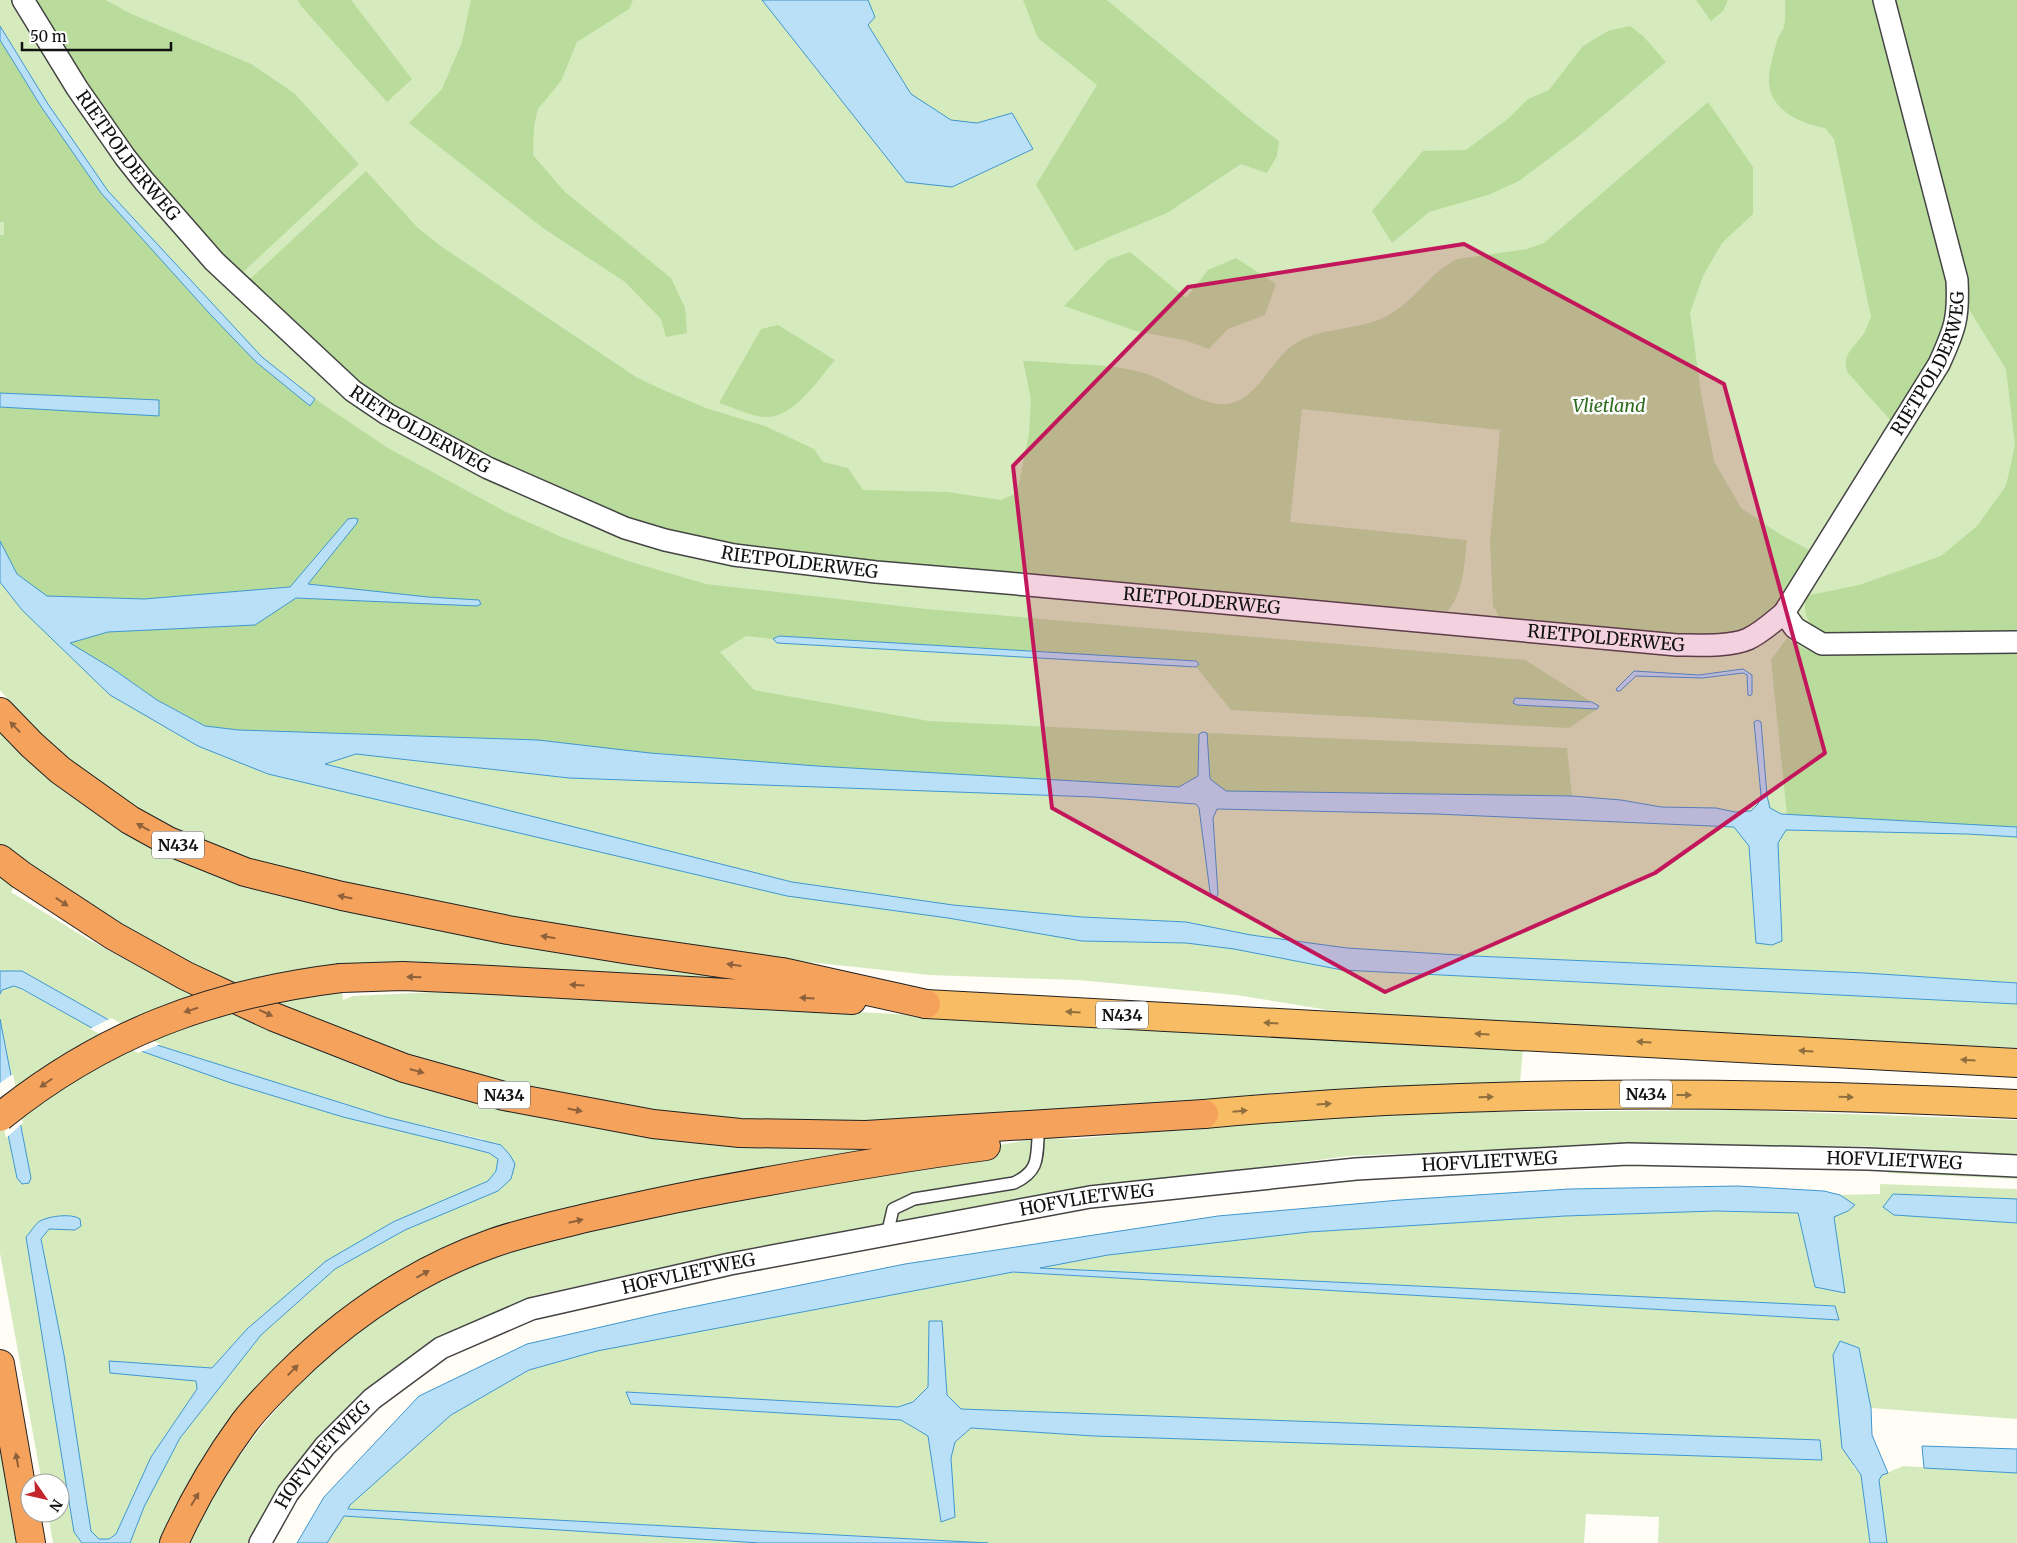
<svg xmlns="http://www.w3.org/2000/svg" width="2017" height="1543" viewBox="0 0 2017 1543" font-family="Merriweather,serif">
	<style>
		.green { fill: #d5ebbd; fill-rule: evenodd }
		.forest { fill: #b9dc9c }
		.water { fill: #b9e0f7; stroke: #3f96cf }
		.pier { fill: #fffdf5 }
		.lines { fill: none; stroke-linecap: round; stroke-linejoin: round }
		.service-casing { stroke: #444; stroke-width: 14 }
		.minor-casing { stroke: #444; stroke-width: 24 }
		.trunk-casing { stroke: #222; stroke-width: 30 }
		.motorway-casing { stroke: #222; stroke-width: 30 }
		.service { stroke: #fff; stroke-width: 11 }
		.minor { stroke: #fff; stroke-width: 21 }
		.trunk { stroke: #f7bc64; stroke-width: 28 }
		.motorway { stroke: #f5a25d; stroke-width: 28 }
		.motorway-bridge-casing { stroke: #222; stroke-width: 30; stroke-linecap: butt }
		.motorway-bridge { stroke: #f5a25d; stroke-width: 28 }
		.oneway { fill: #8e613b }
		.oneway2 { fill: #906f3f }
		.marked { fill: #c2185b; fill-opacity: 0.2; stroke: #c2185b; stroke-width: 4; stroke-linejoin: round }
		.labels { text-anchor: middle; stroke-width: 5; stroke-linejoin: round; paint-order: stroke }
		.shield { fill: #fff; stroke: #585858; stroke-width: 1 }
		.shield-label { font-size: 16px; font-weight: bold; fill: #111 }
		.street-label { font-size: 18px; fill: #111; stroke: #fff }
		.park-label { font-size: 18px; font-style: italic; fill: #2f6b1f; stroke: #fff }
	</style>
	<rect width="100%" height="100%" fill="#fffdf5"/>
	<path class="green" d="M0,0H2017V832L228,744L0,559Z
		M0,582L22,610L66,651L268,774L787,896L948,918L1082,941L1186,943L1234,949L1342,970L2017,1004V1048L1541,1025L1328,1010L1236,995L1079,980L930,975L715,952L395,901L244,857L153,822L67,761L34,730L0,690Z
		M0,723L178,853L775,985L341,978L343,1000L353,996L437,992L571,997L1523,1047L1520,1083L1283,1092L954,1126L719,1123L580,1105L378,1052L118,929L26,866L11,892L86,938L183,991L242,1018L369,1071L459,1099L561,1122L688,1142L814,1150L905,1149L552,1218L339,1320L165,1543H130L144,1507L180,1438L261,1335L335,1269L405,1230L498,1191L515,1164L482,1139L386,1117L157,1045L107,1019L22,971H0Z
		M356,754L569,778L1094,797L1196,804L1199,808L1215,900L1218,894L1213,817L1217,809L1436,814L1734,827L1749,846L1756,943L1782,941L1778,843L1786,830L1967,834L2017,837V983L1865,973L1474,956L1347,948L1251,935L1186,922L1082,917L953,905L792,882L324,764Z
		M14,986L141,1051L231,1083L343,1117L466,1147L489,1153L499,1159L496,1171L488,1181L393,1222L247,1329L212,1368L109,1362L110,1373L196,1381L197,1389L151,1457L116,1534L109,1539H99L91,1531L64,1355L41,1239L49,1229L75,1230L76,1216L26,1237L74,1532L82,1543H53L48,1513H60V1483H42L0,1253V1096L17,1178L31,1177L0,1019V994L2,990Z
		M1735,1110L2017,1120V1155L1860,1146L1619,1145L1348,1156L1072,1192L734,1251L533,1296L435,1340L368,1389L306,1453L248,1543H190C213,1486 251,1437 292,1392C301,1382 309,1372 319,1363C353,1332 393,1306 433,1285C486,1257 544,1242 601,1226C745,1187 893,1165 1038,1138L1074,1139L1346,1113Z
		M1888,1168L2017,1175V1179L1888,1173Z
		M1880,1184L2017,1189V1199L1893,1194L1894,1215L2017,1223V1419L1871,1408L1859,1348L1853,1466L1861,1475L1870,1543H1658L1659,1517L1586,1514L1584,1543H988L347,1509L350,1505L451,1415L529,1370L597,1351L1013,1272L1838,1320L1835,1306L1038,1268L1108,1255L1309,1232L1565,1216L1715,1211L1798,1213L1815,1287L1845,1293L1834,1216L1848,1211L1855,1205L1840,1195L1880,1194ZM942,1321L947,1395L961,1409L1820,1440L1822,1460L1094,1436L971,1428L955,1442L951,1458L955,1517L941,1521L928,1436L901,1420L631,1404L626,1392L898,1407L913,1402L928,1387L929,1322Z
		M0,1449L16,1543H0Z
		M1903,1466L2017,1473V1543H1887L1879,1480L1882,1475Z
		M343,1516L760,1543H327Z"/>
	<path class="forest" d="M34,0H106L129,13L251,64L294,93L359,164L241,274L198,231L148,174L88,86Z
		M298,0H351L412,79L387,102L301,6Z
		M471,0H633L629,9L577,42L561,81L538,109L534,126L533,155L565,192L671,278L685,308L687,333L666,337L661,319L625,282L543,228L409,123L442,89L462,42Z
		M1023,0H1107L1256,124L1279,141L1277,156L1267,173L1241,164L1167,213L1075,251L1036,185L1097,85L1038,38Z
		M1696,0H1728L1723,11L1711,21Z
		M1785,0H1873C1890,72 1913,143 1931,216C1940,251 1956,290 1946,327C1936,359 1909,394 1892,422L1848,373C1841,355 1852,350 1862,336C1866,331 1868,324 1871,317L1834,139L1825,128C1802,124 1771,111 1769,83C1768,72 1774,52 1777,41C1778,36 1782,32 1784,27C1786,18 1785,9 1785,0Z
		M1893,0H2017V631L1827,633C1807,626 1804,617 1805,596L1859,585L1941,556L1977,526L2006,486L2015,445L2006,369L1967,306Z
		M1630,26L1643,36L1666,62L1579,136L1519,181L1488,195L1429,212L1392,243L1372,211L1423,151L1466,150L1509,118L1528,99L1549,90L1583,46L1608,31Z
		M0,40L42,108L101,193L209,313L313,403L315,399L388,448L506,512L564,538L628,561L706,584L926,609L1525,660L1592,702L1515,698L1514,703L1517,705L1597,709L1569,728L1231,710L1196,667L1199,664L779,636L773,639L746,636L720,652L754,690L929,721L1199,734L1198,776L1179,787L1095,783L817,766L650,753L538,740L239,730L206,726L157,700L113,669L69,643L108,632L255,625L296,598L477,606L479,600L428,597L308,584L357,523V519H348L290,587L144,599L47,596L17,574L0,541V407L158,416L159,401L0,393V235H4V222H0Z
		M1708,102L1753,167V214L1722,243L1703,276L1690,313L1701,393L1714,461L1741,508L1781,535L1813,552L1778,607L1760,622L1731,634L1678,635L1501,620L1493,606L1490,542L1500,430L1302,409L1290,522L1467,540C1464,566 1464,590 1448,611L1309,603L735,548L627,519L550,489L391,406L358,384L247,282L366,171L417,227L442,247L636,377L661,389L706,408L765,426L814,449L823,462L848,468L863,490L948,492L1001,500L1017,493L1029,434L1031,399L1023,361C1039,361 1056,363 1072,364C1097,365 1123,366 1147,374C1170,382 1203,407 1227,404C1256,400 1268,366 1288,349C1316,325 1354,333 1387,316C1414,302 1429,273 1457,259L1527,249L1544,243Z
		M1130,252L1186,298L1208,270L1236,258L1276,284L1265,315L1228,329L1209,349L1184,340L1136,331L1064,306L1108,260Z
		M778,325L835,360C818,380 793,419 764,417C751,416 732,407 719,403L761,329Z
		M1787,638L1803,648L1820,655L2017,654V827L1787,815L1771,660Z
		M1207,733L1567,748L1572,796L1226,791L1210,779Z"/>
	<path class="water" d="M762,0H868L875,17L868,25L911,94L951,120L977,123L1012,113L1033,149L952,187L906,182Z
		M0,26L48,104L108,191L262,357L315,399L310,406L256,362L209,313L101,193L42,108L0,40Z
		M0,393L159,400V416L0,407Z
		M354,518L358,519L357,523L308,584L428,597L479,600L481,604L477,606L296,598L255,625L108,632L70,643L113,669L157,700L205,726L239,730L538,740L650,753L817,766L1179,787L1198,776L1199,734L1203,732L1207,733L1210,779L1226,791L1572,796L1621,800L1661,807L1716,808L1735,812L1751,811L1758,804L1761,795L1754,722L1757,720L1761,722L1767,796L1770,808L1781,814L2017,827V837L1967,834L1786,830L1778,843L1782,941L1772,945L1756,943L1749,846L1734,827L1436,814L1217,809L1213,818L1218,894L1215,900L1210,892L1199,808L1196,804L1094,797L569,778L356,754L325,764L792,882L953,905L1082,917L1186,922L1251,935L1347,948L1474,956L1865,973L2017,983V1004L1342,970L1234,949L1186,943L1082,941L948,918L787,896L268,774L198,746L110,695L22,610L0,582V541L17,574L47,596L144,599L290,587L348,519Z
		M779,636L1196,661L1199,664L1196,667L777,643L773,639Z
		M1743,669L1752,675V694L1750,696L1748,695L1747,675L1743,673L1702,678L1636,676L1620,691H1617L1616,689L1634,671L1699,675Z
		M1515,698L1592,702L1599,706L1597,709L1517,705L1513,703Z
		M0,971H22L107,1019L157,1045L386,1117L501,1145L510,1155L515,1164L511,1179L498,1191L405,1230L335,1269L261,1335L180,1438L144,1507L130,1543H82L74,1532L26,1237C30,1233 35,1224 40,1221C49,1216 72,1213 80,1219L81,1226L75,1230L49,1229L41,1239L64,1355L91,1531L99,1539H109L116,1534L151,1457L197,1389L196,1381L110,1373L109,1361L212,1368L247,1329L326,1261L393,1222L488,1181L496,1171L498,1159L489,1153L466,1147L343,1117L231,1083L141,1051L92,1028L22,989L14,986L2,990L0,994Z
		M0,1019L31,1178L29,1183L22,1184L17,1178L0,1096Z
		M1738,1186L1824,1191L1840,1195L1855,1205L1848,1211L1834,1217L1845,1293L1815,1287L1798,1213L1715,1211L1565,1216L1309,1232L1108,1255L1040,1268L1835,1306L1839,1320L1013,1272L597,1351L529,1370L451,1415L350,1505L348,1509L988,1543H760L344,1516L327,1543H297L324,1497L419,1396L527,1344L662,1313L905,1264L1218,1216L1400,1200L1569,1189Z
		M1893,1194L2017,1199V1223L1894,1215L1883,1207Z
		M929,1321H942L947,1395L961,1409L1820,1440L1822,1460L1094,1436L971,1428L955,1442L951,1458L955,1517L941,1522L928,1436L901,1420L631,1404L626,1392L898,1407L913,1402L928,1387Z
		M1840,1341L1859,1348L1871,1408L1872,1435L1888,1473L1882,1475L1879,1480L1887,1543H1870L1861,1475L1842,1448L1833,1355Z
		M1922,1446L2017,1449V1473L1924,1468Z"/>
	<path class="pier" d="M111,1018L158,1043L161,1044L138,1053L90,1029Z
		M13,1074L23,1123L6,1138L0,1109V1083Z"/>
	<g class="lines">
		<defs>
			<path id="service" d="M887,1235L893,1209L914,1199L1014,1183C1037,1172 1037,1161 1038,1138"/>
			<g id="minor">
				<path id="s1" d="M23,0L77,88L125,157L144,181L214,261L353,391L387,414L488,468L625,528L665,540L734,555L876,572L1007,583L1677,645C1697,645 1730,647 1748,639C1761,633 1773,622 1784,613L1939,364C1955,329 1959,318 1957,280L1884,0"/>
				<path d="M1784,613L1795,628L1822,644L2017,642"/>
				<path id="s2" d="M260,1543L288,1493L325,1446L372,1399L441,1348L531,1309L730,1264L1090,1197L1356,1169L1628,1154L1868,1159L2017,1166"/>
			</g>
			<path id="trunk" d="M926,1004L2017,1063
				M1204,1114C1474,1089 1746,1091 2017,1104"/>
			<path id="motorway" d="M0,712L32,745L60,770L130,820L168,841L245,872L342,896L508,930L630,950L782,972L926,1004
				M0,859L21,875L114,936L186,976L274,1017L404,1068L504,1096L653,1124L740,1133L866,1135L1204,1114
				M341,978L403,976L472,979L852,1000
				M0,1364L31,1543
				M174,1543C193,1501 216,1461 244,1423C256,1407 271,1392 286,1377C345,1318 414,1271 493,1243C524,1232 557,1225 590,1217C626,1209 662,1201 698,1194C794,1176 889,1159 986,1146"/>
		</defs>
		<use href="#service" class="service-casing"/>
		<use href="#minor" class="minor-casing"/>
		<use href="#trunk" class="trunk-casing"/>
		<use href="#motorway" class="motorway-casing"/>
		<use href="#service" class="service"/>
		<use href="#minor" class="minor"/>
		<use href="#trunk" class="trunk"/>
		<use href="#motorway" class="motorway"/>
		<defs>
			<path id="motorway-bridge" d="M0,1117C103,1034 210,994 341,978"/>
		</defs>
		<use href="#motorway-bridge" class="motorway-bridge-casing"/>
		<use href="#motorway-bridge" class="motorway-bridge"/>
	</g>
	<defs><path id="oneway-solid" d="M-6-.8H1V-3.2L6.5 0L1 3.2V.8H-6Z" transform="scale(1.25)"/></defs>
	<g class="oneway">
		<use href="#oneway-solid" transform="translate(15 727) rotate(-134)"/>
		<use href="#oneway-solid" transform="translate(143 827) rotate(-151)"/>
		<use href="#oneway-solid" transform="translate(345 897) rotate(-168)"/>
		<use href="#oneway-solid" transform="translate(62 902) rotate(33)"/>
		<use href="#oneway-solid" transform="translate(548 937) rotate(-171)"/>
		<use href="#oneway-solid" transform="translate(734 965) rotate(-172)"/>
		<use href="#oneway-solid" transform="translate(414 977) rotate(-178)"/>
		<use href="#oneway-solid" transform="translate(577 985) rotate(-177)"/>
		<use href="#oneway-solid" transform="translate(807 998) rotate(-177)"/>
		<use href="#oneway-solid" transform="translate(191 1010) rotate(162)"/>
		<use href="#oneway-solid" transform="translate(266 1013) rotate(25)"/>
		<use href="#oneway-solid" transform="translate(417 1071) rotate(16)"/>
		<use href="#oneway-solid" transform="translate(46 1083) rotate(145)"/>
		<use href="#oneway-solid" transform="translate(575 1110) rotate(11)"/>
		<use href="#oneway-solid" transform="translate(576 1221) rotate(-13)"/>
		<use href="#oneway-solid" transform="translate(423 1274) rotate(-29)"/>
		<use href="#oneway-solid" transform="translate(293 1370) rotate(-45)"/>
		<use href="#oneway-solid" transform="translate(17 1460) rotate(-100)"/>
		<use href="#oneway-solid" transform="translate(195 1499) rotate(-59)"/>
	</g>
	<g class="oneway2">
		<use href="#oneway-solid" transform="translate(1073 1012) rotate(-177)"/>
		<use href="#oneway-solid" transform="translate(1271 1023) rotate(-177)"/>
		<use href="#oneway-solid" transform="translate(1482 1034) rotate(-177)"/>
		<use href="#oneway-solid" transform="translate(1644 1042) rotate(-177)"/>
		<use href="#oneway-solid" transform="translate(1806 1051) rotate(-177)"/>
		<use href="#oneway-solid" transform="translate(1968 1060) rotate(-177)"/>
		<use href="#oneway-solid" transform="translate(1684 1095)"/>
		<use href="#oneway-solid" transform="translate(1486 1097) rotate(-2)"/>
		<use href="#oneway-solid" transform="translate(1846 1097) rotate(1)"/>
		<use href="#oneway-solid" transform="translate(1324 1104) rotate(-3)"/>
		<use href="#oneway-solid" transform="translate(1240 1111) rotate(-5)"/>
	</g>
	<path class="marked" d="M1464,244L1724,384L1825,753L1655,873L1385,992L1052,808L1013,466L1188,287Z"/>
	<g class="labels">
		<g class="shield">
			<rect x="152" y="831.5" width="52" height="27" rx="4"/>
			<rect x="1096" y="1001.5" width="52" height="27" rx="4"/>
			<rect x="1620" y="1080.5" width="52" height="27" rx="4"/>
			<rect x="478" y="1081.5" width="52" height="27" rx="4"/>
		</g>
		<g class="shield-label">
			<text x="178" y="851">N434</text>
			<text x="1122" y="1021">N434</text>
			<text x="1646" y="1100">N434</text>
			<text x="504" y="1101">N434</text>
		</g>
		<g class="street-label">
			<text dy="6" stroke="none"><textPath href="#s1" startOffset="188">RIETPOLDERWEG</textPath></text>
			<text dy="6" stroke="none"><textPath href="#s1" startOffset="2286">RIETPOLDERWEG</textPath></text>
			<text dy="6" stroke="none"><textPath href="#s1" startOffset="592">RIETPOLDERWEG</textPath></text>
			<text dy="6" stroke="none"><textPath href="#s1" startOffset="998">RIETPOLDERWEG</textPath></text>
			<text dy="6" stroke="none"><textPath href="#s1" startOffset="1402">RIETPOLDERWEG</textPath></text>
			<text dy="6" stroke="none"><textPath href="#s1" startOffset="1808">RIETPOLDERWEG</textPath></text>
			<text dy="6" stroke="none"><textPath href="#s2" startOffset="1744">HOFVLIETWEG</textPath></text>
			<text dy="6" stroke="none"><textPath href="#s2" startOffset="1339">HOFVLIETWEG</textPath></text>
			<text dy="6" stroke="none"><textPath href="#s2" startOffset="934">HOFVLIETWEG</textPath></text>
			<text dy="6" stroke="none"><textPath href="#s2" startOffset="529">HOFVLIETWEG</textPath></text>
			<text dy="6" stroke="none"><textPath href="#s2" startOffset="109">HOFVLIETWEG</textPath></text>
		</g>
		<g class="park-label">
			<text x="1609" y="412">Vlietland</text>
		</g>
	</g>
	<g transform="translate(45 1498) rotate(124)"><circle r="24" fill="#ffffff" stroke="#a0a0a0"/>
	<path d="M0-4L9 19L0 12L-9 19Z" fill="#c4262e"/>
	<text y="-8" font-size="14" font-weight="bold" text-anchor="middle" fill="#111111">N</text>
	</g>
	<path d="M22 42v8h149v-8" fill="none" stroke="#111111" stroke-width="2.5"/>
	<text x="30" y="42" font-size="15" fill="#111111" stroke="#ffffff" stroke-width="4" paint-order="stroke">50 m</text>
</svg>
